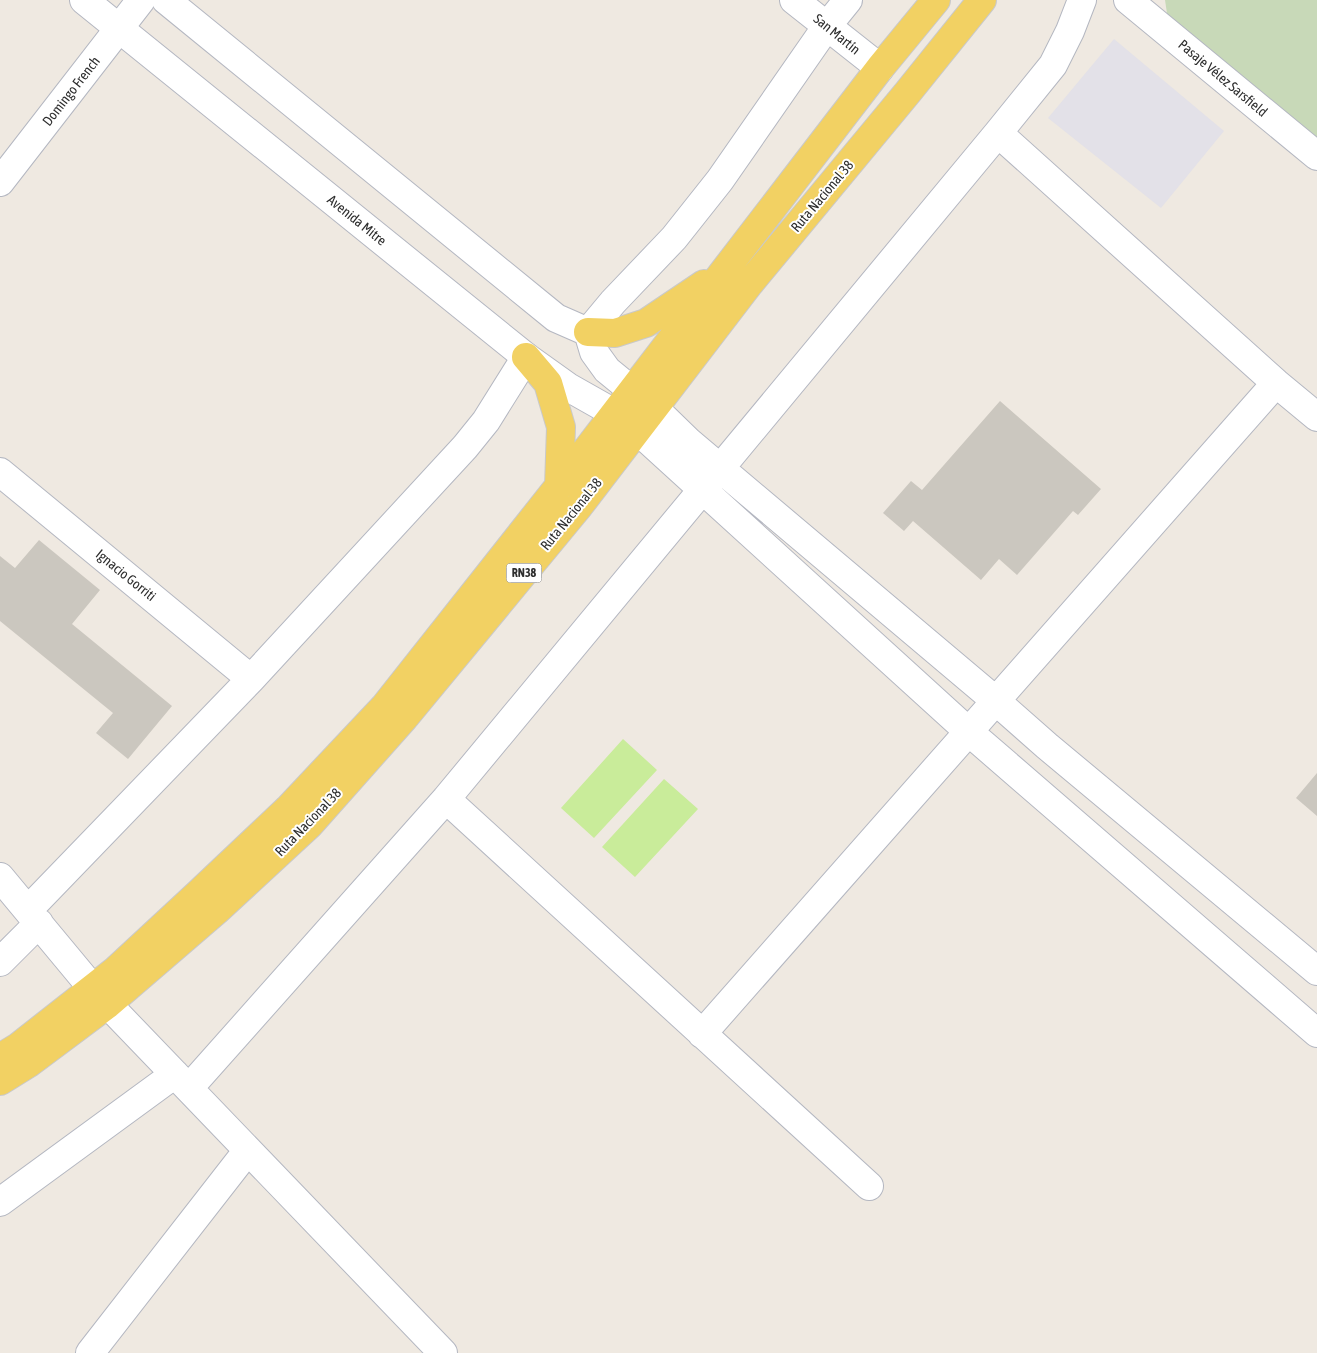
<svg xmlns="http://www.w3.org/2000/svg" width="1317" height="1353" viewBox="0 0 1317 1353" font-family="'Asap Condensed',sans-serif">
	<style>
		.industrial { fill: #e3e1e8 }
		.cemetery { fill: #c8d9b8 }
		.pitch { fill: #c9ec9a }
		.building { fill: #cbc7bf }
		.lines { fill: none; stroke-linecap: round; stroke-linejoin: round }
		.street-casing { stroke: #b4b7c1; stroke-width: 30 }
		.secondary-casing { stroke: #b4b7c1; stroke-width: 30 }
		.primary-casing { stroke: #c9c9c9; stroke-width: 30 }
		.street { stroke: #fff; stroke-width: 28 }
		.secondary { stroke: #fff; stroke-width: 28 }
		.primary { stroke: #f2d163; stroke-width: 28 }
		.labels { text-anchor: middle; stroke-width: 4; stroke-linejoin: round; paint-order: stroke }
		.shield { fill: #fff; stroke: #6d6d6d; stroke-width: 1 }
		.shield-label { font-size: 12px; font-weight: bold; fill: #2e2e2e }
		.street-label { font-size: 14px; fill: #2e2e2e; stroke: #fff }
	</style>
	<rect width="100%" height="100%" fill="#efe9e1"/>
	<path class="industrial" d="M1114,39L1224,131L1161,208L1048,118Z"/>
	<path class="cemetery" d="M1165,0H1317V141L1168,20Z"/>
	<path class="pitch" d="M623,739L657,770L594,838L561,808Z
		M664,779L698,809L635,877L602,847Z"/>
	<path class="building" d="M1000,401L1101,489L1078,515L1073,511L1017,575L999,559L981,580L913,521L904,531L883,513L911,481L922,490Z
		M39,540L100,590L72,624L172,706L128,759L96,733L113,713L0,621V556L15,568Z
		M1317,773V816L1296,798Z"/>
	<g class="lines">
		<defs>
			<path id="street" d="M794,0L880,68
				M1128,0L1317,156
				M998,133L1276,383L1317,417
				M0,182L141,0
				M588,332L613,302L674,238L720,180L827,26L848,0
				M654,408L689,442L996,701L1047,746L1317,971
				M637,430L969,732L1317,1033
				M0,472L251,679
				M446,799L869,1186
				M0,877L93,989L443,1353
				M28,910L251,679L465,447L486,421L526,357
				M0,962L39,923
				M702,1034L1276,383
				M189,1088L446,799L998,133L1053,65L1070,31L1082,0
				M0,1202L175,1074
				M90,1353L248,1150"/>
			<path id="secondary" d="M84,0L526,357L568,387L614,413L632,427
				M166,0L556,318L588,332L594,352L607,370L651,406"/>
			<path id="primary" d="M588,332L615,333L646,323L704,284
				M526,357L548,383L561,427L559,486
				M0,1058L18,1047L116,970L198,894L288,809L385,706L559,486L880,68L936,0
				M0,1081L29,1063L108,1004L216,911L309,825L404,718L579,506L749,284L908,92L982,0"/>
		</defs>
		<use href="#street" class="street-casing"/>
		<use href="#secondary" class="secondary-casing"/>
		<use href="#primary" class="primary-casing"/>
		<use href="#street" class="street"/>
		<use href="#secondary" class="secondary"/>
		<use href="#primary" class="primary"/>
	</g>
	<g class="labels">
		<rect class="shield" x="506.5" y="563.5" width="35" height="19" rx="4"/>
		<g class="shield-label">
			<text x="524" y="577">RN38</text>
		</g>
		<g class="street-label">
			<text transform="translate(837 34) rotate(39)" y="5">San Martín</text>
			<text transform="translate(1223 78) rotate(40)" y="5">Pasaje Vélez Sarsfield</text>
			<text transform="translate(71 91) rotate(-52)" y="5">Domingo French</text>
			<text transform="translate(822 196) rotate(-50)" y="5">Ruta Nacional 38</text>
			<text transform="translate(357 220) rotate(39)" y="5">Avenida Mitre</text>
			<text transform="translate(571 514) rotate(-51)" y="5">Ruta Nacional 38</text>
			<text transform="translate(126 575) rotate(39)" y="5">Ignacio Gorriti</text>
			<text transform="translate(308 822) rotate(-46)" y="5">Ruta Nacional 38</text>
		</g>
	</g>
</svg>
